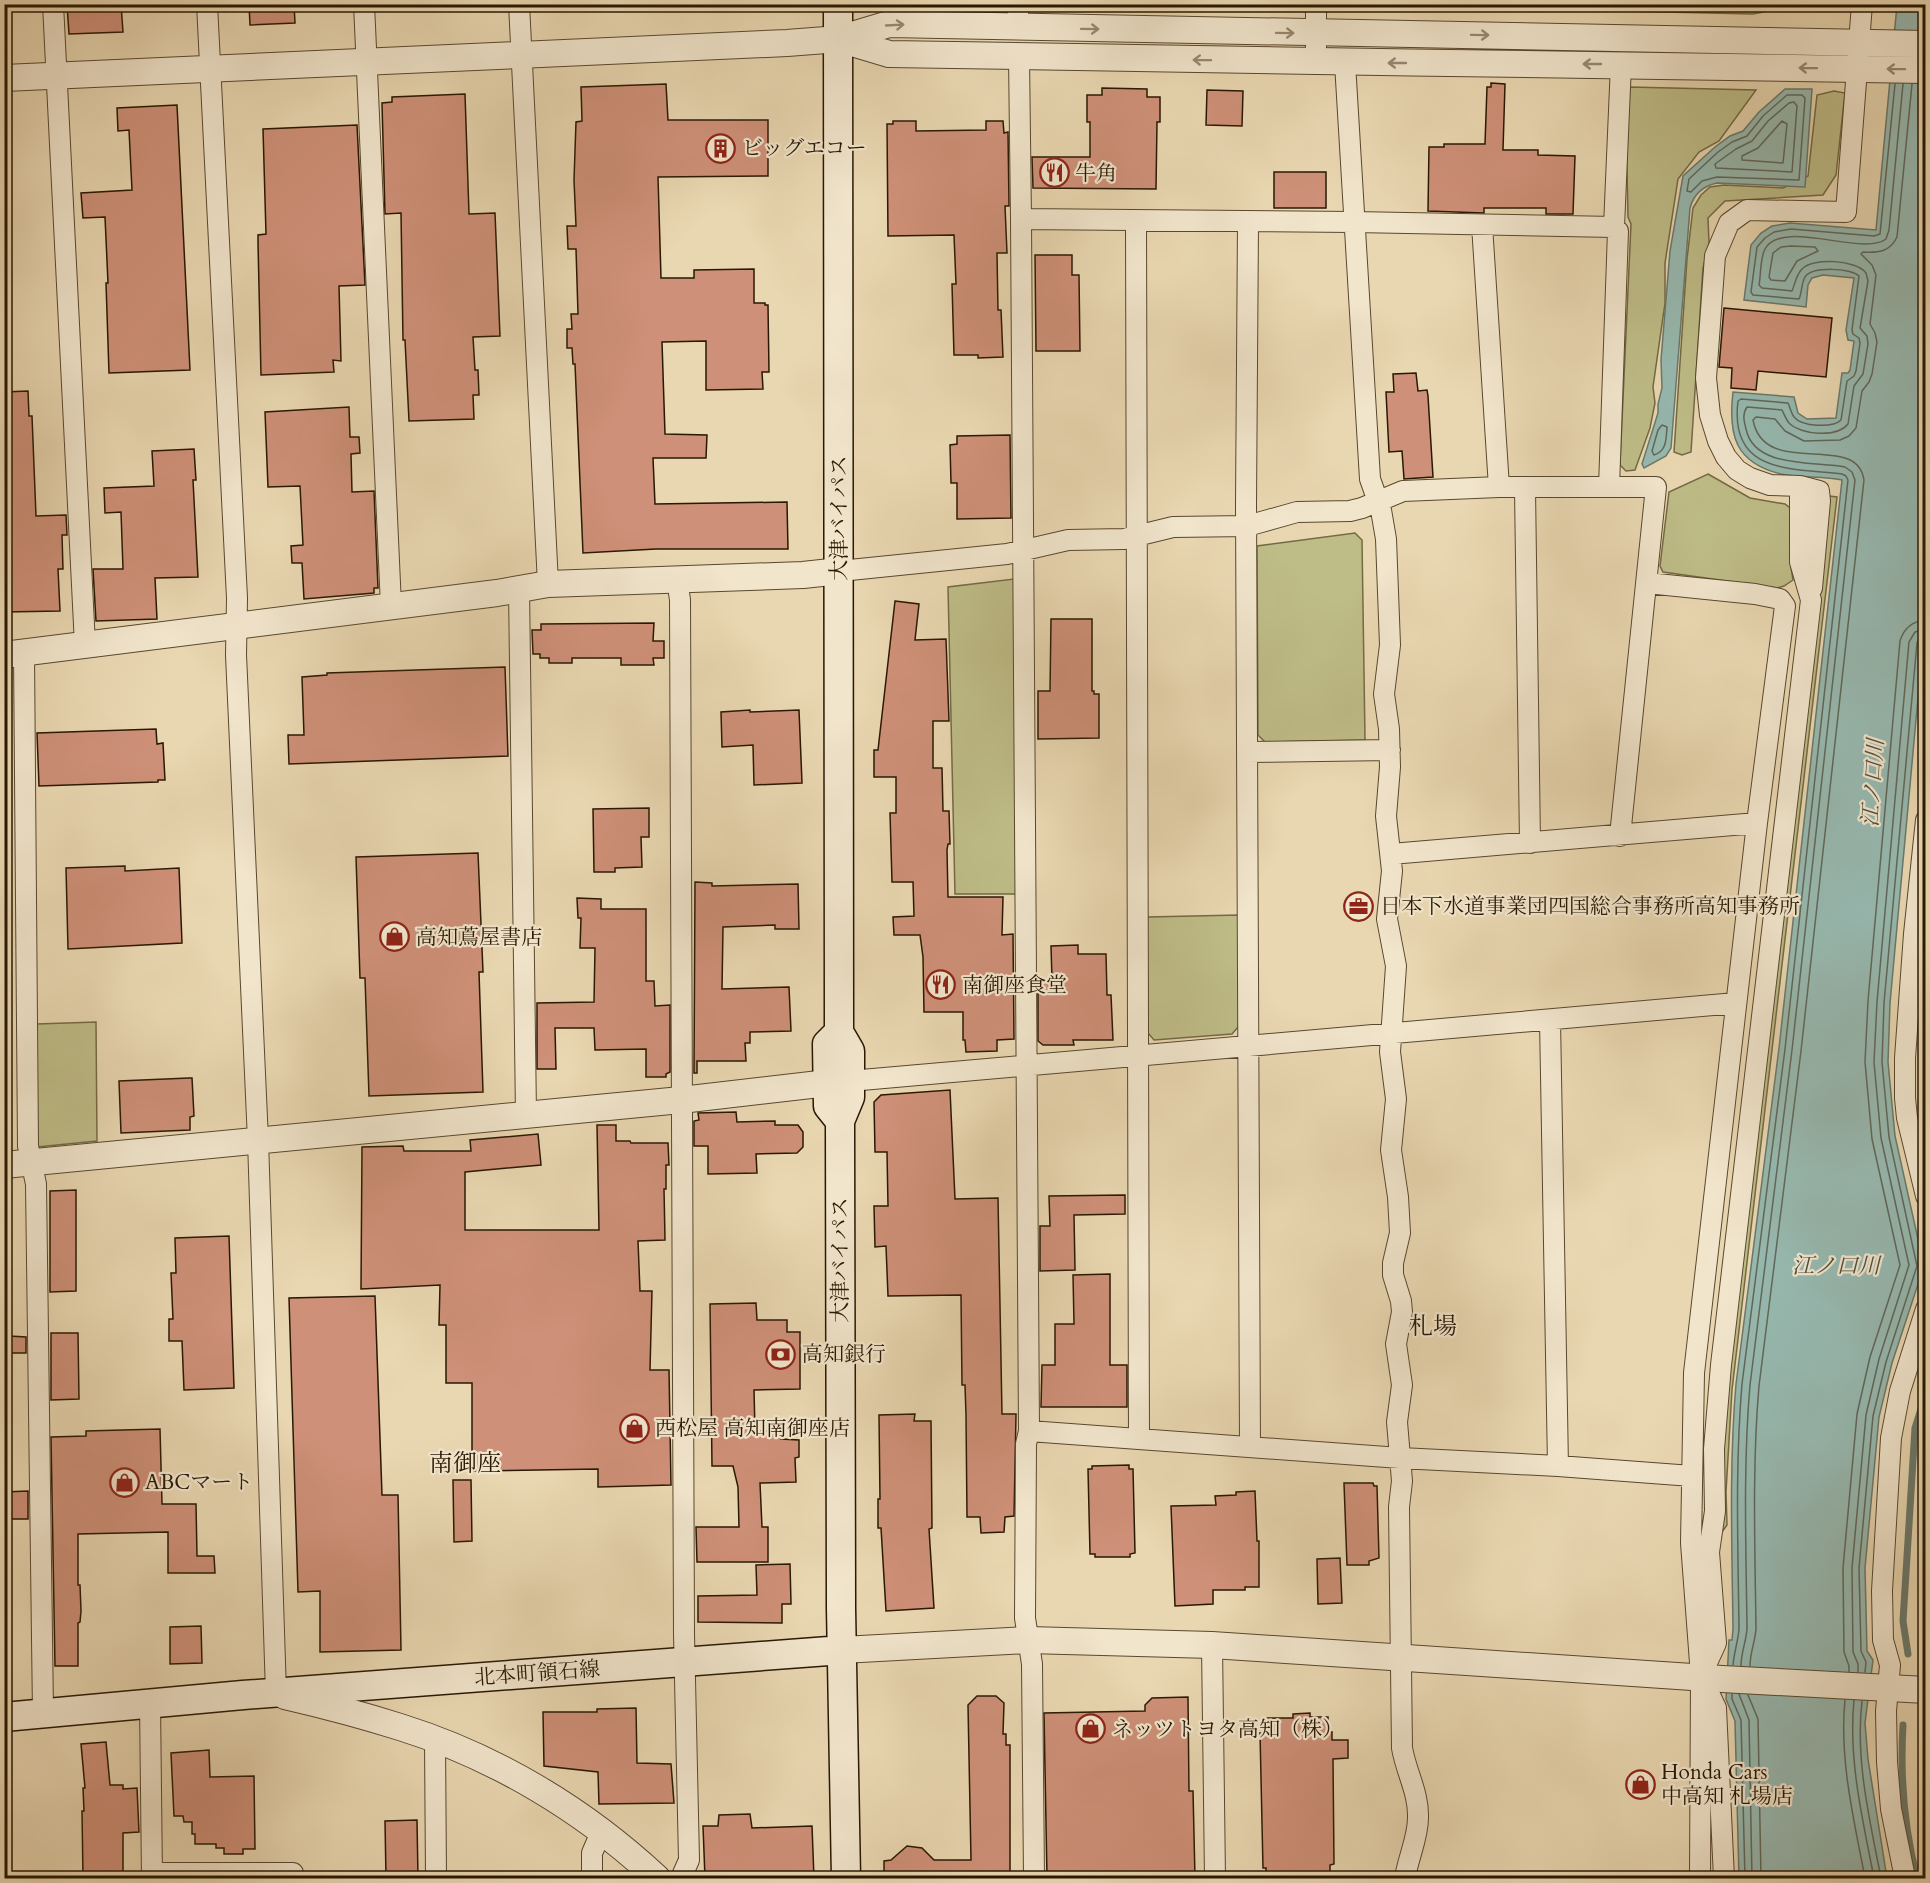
<svg xmlns="http://www.w3.org/2000/svg" width="1930" height="1883" viewBox="0 0 1930 1883" font-family="Cardo,'Noto Serif JP',serif">
	<style>
		.green { fill: #bebc87; stroke: #746a45; stroke-width: 1.5 }
		.water { fill: #97b9b0; stroke: #6b796b; stroke-width: 1.5 }
		.lines { fill: none; stroke-linecap: round; stroke-linejoin: round }
		.shore { stroke: #60685a; stroke-width: 1.5 }
		.stream { stroke: #6b796b; stroke-width: 7 }
		.building { fill: #ce9078; stroke: #291803; stroke-width: 1.5 }
		.minor-casing { stroke: #59482e; stroke-width: 22 }
		.tertiary-casing { stroke: #59482e; stroke-width: 28 }
		.secondary-casing { stroke: #291803; stroke-width: 31 }
		.minor { stroke: #f1e5cc; stroke-width: 20 }
		.tertiary { stroke: #f1e5cc; stroke-width: 26 }
		.secondary { stroke: #f1e5cc; stroke-width: 28 }
		.oneway { stroke: #978972 }
		.labels { text-anchor: middle; stroke-width: 4.5; stroke-linejoin: round; paint-order: stroke }
		.poi-label { font-size: 21px; fill: #291803; stroke: #f1e5cc; text-anchor: start }
		.street-label { font-size: 21px; fill: #291803; stroke: #f1e5cc }
		.water-label { font-size: 22px; font-style: italic; fill: #505040; stroke: #f1e5cc }
		.quarter-label { font-size: 24px; fill: #291803; stroke: #f1e5cc }
	</style>
	<rect width="100%" height="100%" fill="#e9d7b1"/>
	<filter id="stains"><feTurbulence type="fractalNoise" baseFrequency=".00333" numOctaves="4"/><feColorMatrix values="0 0 0 0 .2 0 0 0 0 .09 0 0 0 0 .02 0 0 0 .5 -.17"/></filter>
	<radialGradient id="worn" r=".72"><stop offset=".6" stop-color="#630" stop-opacity="0"/><stop offset="1" stop-color="#630" stop-opacity=".3"/></radialGradient>
	<path class="green" d="M1783,4L1784,8L1753,14L1618,11L1596,9L1594,5Z
		M1337,5H1548V10H1539L1342,8Z
		M1629,87L1756,90L1719,141L1699,152L1678,179L1665,263V303L1653,387L1655,403L1650,428L1635,470L1626,471L1620,465L1631,224L1628,217L1626,122Z
		M1834,91L1845,93L1836,175L1823,195L1725,201L1708,218L1709,243L1703,268L1691,452L1682,455L1674,452L1687,259L1693,208L1701,195L1710,187L1724,185L1783,188L1808,176L1817,95Z
		M1708,474L1750,498L1785,504L1789,507L1793,515L1791,567L1793,580L1784,586L1777,588L1663,572L1660,566L1669,492Z
		M1829,496L1837,497L1732,1390L1726,1492L1727,1525L1722,1532L1719,1447Z
		M1355,533L1362,540L1365,740L1265,742L1258,735L1257,546Z
		M1014,579L1016,894H955L948,587Z
		M1239,915V1026L1232,1034L1154,1040L1148,1033L1147,917Z
		M96,1022L97,1141L37,1147V1024Z"/>
	<path class="water" d="M1897,5H1925L1926,611L1890,1003L1888,1062L1895,1136L1924,1266L1892,1363L1879,1417L1865,1568L1867,1651L1873,1660L1865,1723L1868,1759L1887,1878H1739L1735,1721L1726,1699L1729,1640H1732L1733,1629C1732,1547 1729,1465 1736,1384L1779,1048L1842,480C1822,476 1801,478 1781,474C1735,463 1728,435 1733,392L1794,397L1798,413L1807,419L1836,418L1842,373H1848L1850,370L1854,341L1848,340L1846,330L1854,278L1823,275L1812,278L1808,285L1806,307L1744,300L1751,245L1761,233L1772,226L1790,223L1876,230Z
		M1785,89H1812L1805,187L1717,183C1703,186 1694,193 1690,208L1671,448L1666,456L1644,468L1642,464L1658,413V404L1662,388L1661,360L1670,251L1683,176L1715,147L1730,136L1743,131L1759,112Z"/>
	<g class="lines">
		<path class="shore" d="M1802,95L1805,98L1799,180L1717,177L1702,181L1691,192L1687,191L1689,179L1718,152L1732,142L1747,136L1763,116L1787,95Z
			M1794,102L1797,106L1792,172L1716,168L1715,164L1736,149L1752,141L1768,121L1789,103Z
			M1782,121L1787,124L1783,163L1742,160V156L1758,148Z
			M1791,246L1815,247L1818,251L1797,261L1785,281L1771,280L1769,277L1773,253L1781,247Z
			M1662,425L1667,427C1666,439 1667,451 1654,455L1652,451L1658,430Z
			M1733,1665C1734,1652 1738,1642 1739,1629C1738,1547 1735,1466 1742,1384L1785,1049L1848,480L1846,476L1842,474C1791,468 1729,474 1738,401L1741,399L1788,403C1790,407 1791,413 1794,417C1802,427 1833,428 1841,420L1847,381L1854,376L1856,371L1860,343L1859,338L1853,334L1852,330L1859,276C1851,268 1813,266 1805,277C1801,284 1802,293 1799,299L1753,295L1751,292L1757,247L1765,238L1774,232L1791,229L1874,236L1880,234L1895,84
			M1741,1666C1741,1653 1746,1642 1747,1629C1746,1548 1743,1466 1750,1385L1792,1050L1855,480L1852,472L1845,467C1816,461 1754,469 1746,429C1744,421 1742,414 1747,407L1782,410C1784,414 1786,419 1789,423C1801,435 1837,438 1848,424L1854,386L1863,374L1868,344L1867,336L1860,328L1868,281L1866,273C1857,260 1813,257 1802,269C1796,275 1795,284 1792,291L1762,288L1759,285C1761,275 1760,258 1765,249C1782,218 1863,257 1886,239L1889,230L1903,84
			M1750,1666C1750,1653 1755,1642 1756,1629C1755,1548 1752,1467 1759,1386L1801,1051L1864,480C1857,430 1764,480 1753,420L1756,417L1775,419L1785,431L1804,441L1840,440L1849,436L1856,428L1862,391L1869,382L1872,374L1877,342L1875,333L1870,324L1876,275L1872,265L1861,254L1863,252C1878,253 1890,252 1897,237L1912,84
			M1849,1672V1666L1844,1652L1843,1568L1857,1414L1870,1357L1900,1265L1872,1139L1865,1062L1868,1001L1900,641C1904,628 1912,621 1926,620
			M1858,1672V1664L1853,1652L1852,1568L1866,1415L1879,1359L1909,1265L1881,1138L1874,1062L1877,1002L1909,642L1915,632L1926,629
			M1865,1672L1866,1662L1861,1651L1859,1568L1873,1416L1886,1362L1917,1266L1889,1137L1882,1062L1884,1003L1917,643L1919,638L1926,637
			M1732,1694V1699L1741,1720L1745,1878
			M1739,1694L1749,1720L1752,1878
			M1748,1695L1758,1719L1761,1878
			M1845,1700C1839,1759 1854,1820 1865,1878
			M1854,1700C1848,1760 1863,1821 1874,1878
			M1862,1701C1855,1760 1870,1821 1881,1878"/>
		<path class="stream" d="M1908,1654L1903,1621L1915,1428L1926,1393
			M1903,1725C1900,1777 1904,1828 1917,1878"/>
	</g>
	<path class="building" d="M121,4L123,32L69,34L67,5Z
		M249,4H294L295,23L250,25Z
		M1491,83L1505,84L1503,150H1538V155L1575,156L1573,214H1546V208H1484V213L1428,211L1429,147H1444V144H1485L1487,87H1491Z
		M666,84L668,120H768V176L658,177L661,278H694V270L754,269V303H765V305H768L769,372H762L763,389L706,390V341L662,342L665,434L707,435L706,458H653L655,504L787,502L788,549H656L583,553L575,364H573L572,348H567V329H572L571,314H578L576,249H568L567,226H576L574,180L576,122L582,121L581,87Z
		M1102,88L1147,89V97H1160V122H1157L1156,189L1033,188L1032,157H1090V122H1087V95H1102Z
		M1207,90L1243,91L1242,126L1206,125Z
		M465,94L469,214L495,213L500,336L473,337L475,370H478L479,395H473L474,419L409,421L405,340H403L401,213L385,214L382,103L392,102V97Z
		M177,105L190,370L109,373L106,283H108L105,217L83,218L81,193L132,190L129,130L118,131L117,108Z
		M893,121H916V131L986,130V121H1003L1004,133L1008,132L1009,206H1005L1007,253H997L998,310H1001L1003,357L978,358V355H954L952,284H956L954,235L888,236L887,124H893Z
		M357,125L365,285L339,286L341,361L333,360L334,372L261,375L258,243V235L266,234L263,129Z
		M1274,172H1326V208H1274Z
		M1035,255H1072V275H1079L1080,351H1036Z
		M1724,308L1832,318L1826,377L1758,371L1756,390L1731,388L1732,368L1719,367Z
		M1416,373L1418,391L1427,390L1428,396L1433,477L1404,479L1402,451L1389,452L1386,392H1394L1393,374Z
		M28,391L29,416H32L36,516L66,515L67,535H62L63,569H58L60,611L4,612V392Z
		M349,407L350,437H359L360,453L351,454L352,492L374,491L378,588H374V593L304,599L302,563H292L291,546L303,545L300,486L268,487L265,412Z
		M1010,435L1011,518L957,519V483H951L950,445L957,444V436Z
		M194,449L196,480H193L198,577L155,578L157,619L96,621L93,569H123L121,512L105,513L104,488L154,486L152,451Z
		M895,601L919,604L915,640L946,639L949,721H933V768H942L943,811H949L950,844H948L947,850L948,897H1003L1002,935L1013,934L1014,1039L997,1040V1051L966,1052L965,1040H963V1012H924L923,957L920,935H894L893,917L914,916L913,882H892L890,813H896V777H874V750H878Z
		M1051,619H1092V691H1094V694H1099V738L1038,739V691H1050Z
		M654,623L653,641H664V658H653L654,665H621V658H572V663H549V658H540V654H533L532,630H541V624Z
		M505,667L508,756L289,764L288,735H304L302,677L327,675V673Z
		M750,710V712L799,710L802,783L754,785L753,745L722,747L721,712Z
		M156,729L157,744L163,743L165,780H158V782L39,786L37,733Z
		M649,808V837H641L642,867L615,868V872H594L593,809Z
		M478,853L483,972H479L483,1092L369,1096L365,978H360L356,857Z
		M125,866V871L179,868L182,943L68,949L66,868Z
		M695,882L712,883V886L798,884L799,929H775V925L723,927L722,989L789,987L791,1031L750,1032V1043H745L746,1061H697V1073H694Z
		M577,898L601,899V909H646V981H654L655,1006L670,1005V1072L666,1074V1077H646V1049L595,1050L594,1028H555L556,1069H537V1003L594,1002L595,948H580L581,918H578Z
		M1078,945V954H1106L1107,995H1111L1113,1040H1073L1074,1045H1043L1038,1041V980H1052L1051,946Z
		M189,1078H192L194,1116L190,1117V1130L121,1133L119,1081Z
		M950,1090L955,1199L998,1198L1002,1414H1016L1014,1516L1005,1517L1004,1532L981,1533L980,1517H967L966,1415L965,1385H962L961,1295L888,1296L886,1246L875,1247L874,1206H888L887,1152H875L874,1102L881,1095Z
		M736,1112L737,1122L775,1121V1125H798L803,1132V1147L797,1153L756,1154L757,1173L708,1174V1146H694V1121L699,1120L698,1113Z
		M597,1125H616V1141H630L631,1143H668L669,1165H666V1189H664L665,1240L638,1241L640,1291H652L650,1370H669L671,1485L598,1487V1469L472,1471V1383H446V1325H439L440,1285L361,1289L362,1147L403,1146L404,1151H471L470,1140L538,1134L541,1165L465,1172V1230H599Z
		M76,1190V1291L50,1292V1191Z
		M1125,1195V1214L1074,1215L1075,1270L1040,1271V1226H1050L1049,1196Z
		M229,1236L234,1388L184,1390L182,1341H169V1319H173L171,1273H176L175,1238Z
		M1110,1274V1365H1127V1407H1041L1042,1365H1055V1324H1074L1073,1275Z
		M375,1296L382,1495H398L401,1650L320,1652V1591L298,1592L289,1298Z
		M756,1303L757,1320H787V1332H800V1389L754,1390L755,1431H781V1439L799,1440V1457L795,1458L796,1482L760,1483L762,1527H768V1562H697L696,1527H739L738,1487L733,1466H712L710,1304Z
		M51,1333H78L79,1399L51,1400Z
		M9,1336L26,1337V1353H8Z
		M915,1414L914,1421H931L932,1528L929,1529L934,1608L886,1611L881,1528H878V1499H880L879,1415Z
		M160,1429L162,1504H196L197,1556H214L215,1573H168V1532L78,1534V1585H80L81,1611L80,1622L78,1623V1666H55L51,1437L86,1436V1431Z
		M1129,1465V1469H1133L1135,1553L1130,1554V1557H1095V1554H1090L1088,1469H1092V1466Z
		M453,1480H471L472,1541L454,1542Z
		M1344,1483H1373L1374,1486H1377L1379,1558L1369,1561V1565H1347Z
		M28,1491V1519H4V1492Z
		M1255,1491L1257,1541H1259V1587H1245V1590H1213V1604L1175,1606L1171,1506L1216,1505L1215,1496L1236,1495V1492Z
		M1340,1558L1342,1603L1318,1604L1317,1559Z
		M790,1564L791,1604H782V1623L698,1622V1596L757,1595L756,1565Z
		M201,1626L202,1663L170,1664V1627Z
		M977,1696H996L1004,1703L1003,1734H1006V1745H1010V1878H884V1861L891,1860L907,1846L922,1848L934,1860H971L968,1705Z
		M1188,1697L1189,1791H1193L1195,1878H1047L1044,1713L1145,1711V1705L1152,1698Z
		M636,1708L637,1763L671,1764L674,1803L599,1804L598,1772L544,1766L543,1712H597V1709Z
		M1310,1713V1717H1328V1732H1332V1740H1348V1758L1333,1759L1334,1864L1330,1865V1878H1266V1868H1263L1260,1733H1264V1718H1293V1714Z
		M106,1742L110,1785H123V1789L137,1788L139,1832L123,1833V1878H83L82,1811H84L83,1788H85L81,1744Z
		M209,1750L210,1777L254,1776L255,1849H243V1854H224V1848H216V1844H195V1834H192V1822H184L183,1816H174L171,1753Z
		M750,1814L752,1828L812,1826L814,1878H705L703,1826H718L719,1815Z
		M417,1820L418,1878H386L385,1821Z"/>
	<g class="lines">
		<defs>
			<path id="minor" d="M53,4L85,645
				M207,4L237,598L236,655L258,1140L276,1693
				M364,4L391,606
				M519,4L548,584
				M1018,27V4
				M1019,56L1021,219
				M1316,62V4
				M1345,63L1370,479L1381,510L1386,539L1390,645L1384,694L1389,729L1390,767L1386,816L1392,871L1387,919L1396,966L1390,1052L1396,1099L1391,1150L1398,1197L1400,1233L1393,1263V1275L1401,1301L1402,1312L1396,1344L1402,1385L1397,1422L1402,1481L1399,1507L1402,1748C1406,1772 1419,1793 1418,1818C1418,1838 1408,1858 1405,1878
				M1136,221L1139,1439
				M1248,223L1246,504L1250,1446
				M1482,225L1499,487
				M1614,227L1621,64
				M1800,486L1819,491L1820,501L1812,588
				M1525,489L1530,843
				M840,571L1007,554L1068,540L1124,539L1173,527L1247,526L1297,512L1350,511L1362,508L1403,491L1499,487H1656L1620,836
				M677,579L680,600L684,1634L689,1860L681,1878
				M1647,583L1755,594L1780,599L1785,606L1757,823L1694,1373L1691,1543L1701,1676L1700,1878
				M519,589L526,1115
				M24,652L28,1146L36,1184L43,1713
				M1247,752L1390,750
				M1926,820L1914,934L1905,1058V1098L1907,1118L1926,1196
				M1391,854L1757,823
				M1550,1020L1558,1466
				M850,1081L1736,1003
				M1029,1431L1400,1458L1558,1466L1692,1476
				M1212,1645L1215,1878
				M150,1703L152,1878
				M435,1740L436,1878
				M152,1873H293V1878
				M592,1878V1853L602,1830
				M1034,1878L1032,1664L1025,1618L1026,1444L1029,1431L1021,219L1354,222L1614,227L1618,231L1609,487
				M1724,1878L1716,1708L1701,1676L1716,1643L1709,1552L1715,1511L1714,1449L1721,1365L1811,600L1800,562V486L1770,485L1750,478L1737,470L1726,457L1718,441L1710,415L1706,378L1715,256L1729,223L1747,210L1846,212L1862,4
				M1905,1878L1891,1809L1887,1762L1886,1711L1890,1665L1883,1640L1882,1591L1891,1438L1900,1391L1926,1309"/>
			<path id="tertiary" d="M839,39L889,54C1235,60 1580,65 1926,70
				M4,78L787,43L839,39L889,24L1926,44
				M4,655L497,593L548,584L803,575L840,571
				M4,1165L681,1100L828,1083
				M842,1650L1028,1640L1212,1645L1722,1679L1926,1690
				M285,1696C324,1705 362,1715 400,1727C496,1757 584,1810 657,1878"/>
			<path id="secondary" d="M838,4L839,1032L850,1051V1097L840,1121L841,1608L846,1878
				M839,1032L827,1044L828,1106L840,1121
				M4,1717L243,1695L842,1650"/>
		</defs>
		<use href="#minor" class="minor-casing"/>
		<use href="#tertiary" class="tertiary-casing"/>
		<use href="#secondary" class="secondary-casing"/>
		<use href="#minor" class="minor"/>
		<use href="#tertiary" class="tertiary"/>
		<use href="#secondary" class="secondary"/>
	</g>
	<defs><path id="oneway-shaft" d="M-6 0H5M1.5-3L5.5 0L1.5 3" fill="none" stroke-width="1.6" stroke-linecap="round" stroke-linejoin="round" transform="scale(1.5)"/></defs>
	<g class="oneway">
		<use href="#oneway-shaft" transform="translate(895 25) rotate(-3)"/>
		<use href="#oneway-shaft" transform="translate(1090 29) rotate(1)"/>
		<use href="#oneway-shaft" transform="translate(1285 33) rotate(1)"/>
		<use href="#oneway-shaft" transform="translate(1480 35) rotate(1)"/>
		<use href="#oneway-shaft" transform="translate(1202 60) rotate(-179)"/>
		<use href="#oneway-shaft" transform="translate(1397 63) rotate(-180)"/>
		<use href="#oneway-shaft" transform="translate(1592 64) rotate(-180)"/>
		<use href="#oneway-shaft" transform="translate(1808 68) rotate(-179)"/>
		<use href="#oneway-shaft" transform="translate(1896 69) rotate(-179)"/>
	</g>
	<defs>
		<symbol id="building-ring" viewBox="-11 -11 22 22"><circle r="9.5" fill="#f1e5cc" stroke="#8f2418" stroke-width="1.5"/><path d="M-4-6H4V6H1V3H-1V6H-4ZM-2.5-4.3h1.7v1.8h-1.7ZM.8-4.3h1.7v1.8H.8ZM-2.5-1h1.7V.8h-1.7ZM.8-1h1.7V.8H.8Z" fill="#8f2418"/></symbol>
		<symbol id="restaurant-ring" viewBox="-11 -11 22 22"><circle r="9.5" fill="#f1e5cc" stroke="#8f2418" stroke-width="1.5"/><path d="M-5-6h1v4h1v-4h1v4h1v-4h1v5L-1.5 .5V6h-2V.5L-5-1ZM5-6V6H3V1.5H1.5Q1.5-4 5-6Z" fill="#8f2418"/></symbol>
		<symbol id="office-ring" viewBox="-11 -11 22 22"><circle r="9.5" fill="#f1e5cc" stroke="#8f2418" stroke-width="1.5"/><path d="M-6-3h4V-5.5h4V-3h4V5H-6ZM-1-4.5V-3h2v-1.5ZM-6 0V1H6V0Z" fill="#8f2418"/></symbol>
		<symbol id="shop-ring" viewBox="-11 -11 22 22"><circle r="9.5" fill="#f1e5cc" stroke="#8f2418" stroke-width="1.5"/><path d="M-5-2.5h2.3a2.7 3.5 0 0 1 5.4 0H5L5.5 6h-11ZM-1.5-2.5h3a1.5 2.3 0 0 0-3 0Z" fill="#8f2418"/></symbol>
		<symbol id="bank-ring" viewBox="-11 -11 22 22"><circle r="9.5" fill="#f1e5cc" stroke="#8f2418" stroke-width="1.5"/><path d="M-6-4H6V4H-6ZM0-2.3a2.3 2.3 0 1 0 0 4.6a2.3 2.3 0 1 0 0-4.6Z" fill="#8f2418"/></symbol>
	</defs>
	<g fill-rule="evenodd">
		<use href="#building-ring" x="704" y="132" width="33" height="33"/>
		<use href="#restaurant-ring" x="1038" y="156" width="33" height="33"/>
		<use href="#office-ring" x="1342" y="890" width="33" height="33"/>
		<use href="#shop-ring" x="378" y="920" width="33" height="33"/>
		<use href="#restaurant-ring" x="924" y="968" width="33" height="33"/>
		<use href="#bank-ring" x="764" y="1338" width="33" height="33"/>
		<use href="#shop-ring" x="618" y="1412" width="33" height="33"/>
		<use href="#shop-ring" x="108" y="1466" width="33" height="33"/>
		<use href="#shop-ring" x="1074" y="1712" width="33" height="33"/>
		<use href="#shop-ring" x="1624" y="1768" width="33" height="33"/>
	</g>
	<g class="labels">
		<g class="poi-label">
			<text x="742" y="155">ビッグエコー</text>
			<text x="1075" y="180">牛角</text>
			<text x="1380" y="913">日本下水道事業団四国総合事務所高知事務所</text>
			<text x="416" y="944">高知蔦屋書店</text>
			<text x="962" y="992">南御座食堂</text>
			<text x="802" y="1361">高知銀行</text>
			<text x="655" y="1435">西松屋 高知南御座店</text>
			<text x="145" y="1489">ABCマート</text>
			<text x="1112" y="1736">ネッツトヨタ高知（株）</text>
			<text x="1661" y="1779">Honda Cars<tspan x="1661" dy="24">中高知 札場店</tspan></text>
		</g>
		<g class="street-label">
			<text transform="translate(839 518) rotate(-90)" y="7">大津バイパス</text>
			<text transform="translate(840 1260) rotate(-90)" y="7">大津バイパス</text>
			<text transform="translate(537 1673) rotate(-4)" y="7">北本町領石線</text>
		</g>
		<g class="water-label">
			<text transform="translate(1872 783) rotate(-86)" y="8">江ノ口川</text>
			<text x="1836" y="1273">江ノ口川</text>
		</g>
		<g class="quarter-label">
			<text x="1433" y="1334">札場</text>
			<text x="465" y="1471">南御座</text>
		</g>
	</g>
	<rect width="1930" height="1883" fill="none" stroke="#e9d7b1" stroke-width="24"/>
	<rect x="6" y="6" width="1918" height="1871" fill="none" stroke="#291803" stroke-width="3"/>
	<rect x="12" y="12" width="1906" height="1859" fill="none" stroke="#291803" stroke-width="1.5"/>
	<rect width="100%" height="100%" filter="url(#stains)"/>
	<rect width="100%" height="100%" fill="url(#worn)"/>
</svg>
